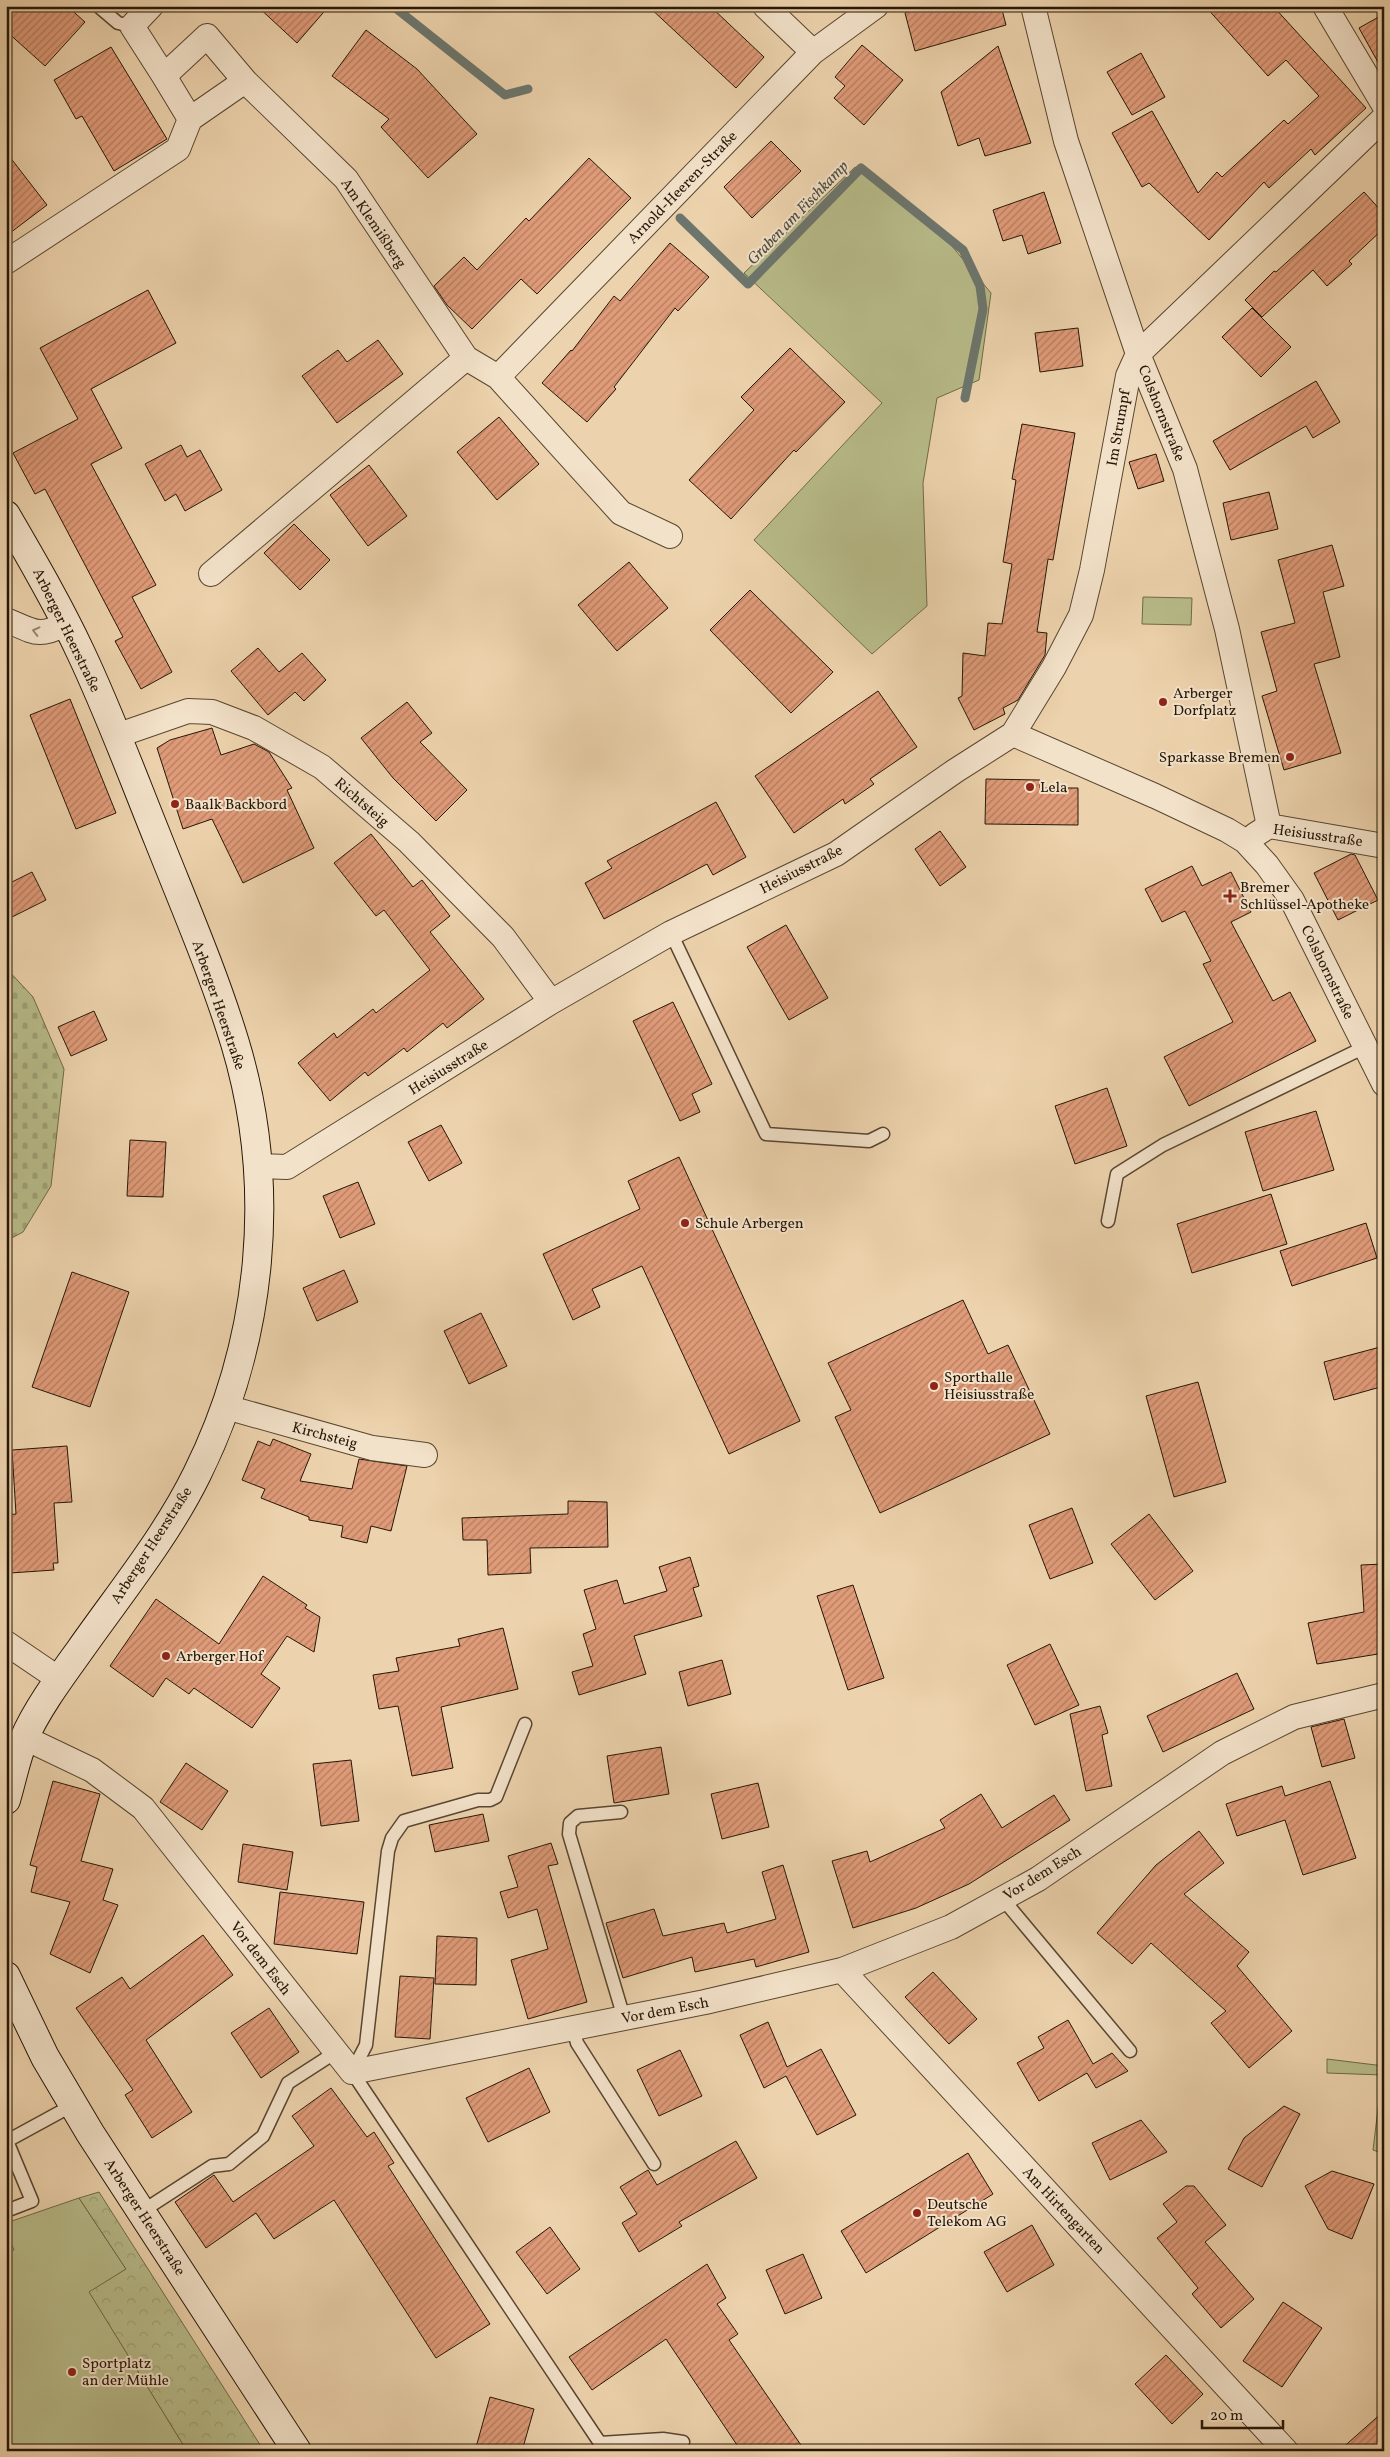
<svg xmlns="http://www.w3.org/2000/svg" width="1390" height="2457" viewBox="0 0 1390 2457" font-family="Vollkorn,serif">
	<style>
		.green { fill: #b8bc8a; stroke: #6f6a48 }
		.forest { fill: url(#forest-crowns); stroke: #6f6a48 }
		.cemetery { fill: url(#cemetery-stones); stroke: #6f6a48 }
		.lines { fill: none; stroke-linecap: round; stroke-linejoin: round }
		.stream { stroke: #6c766e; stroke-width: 9 }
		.building { fill: url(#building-hatch); stroke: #261707 }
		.lane-casing { stroke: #584630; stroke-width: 15 }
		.street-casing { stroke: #584630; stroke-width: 26 }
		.secondary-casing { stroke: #261707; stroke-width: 30 }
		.lane { stroke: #f3e2ca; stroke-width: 12 }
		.street { stroke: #f3e2ca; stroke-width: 24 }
		.secondary { stroke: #f3e2ca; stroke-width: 28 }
		.oneway { stroke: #978772 }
		.poi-dot { fill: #8f2418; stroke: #f3e2ca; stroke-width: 2 }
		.labels { text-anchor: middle; stroke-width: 4; stroke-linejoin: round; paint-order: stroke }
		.street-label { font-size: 15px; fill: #261707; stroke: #f3e2ca }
		.poi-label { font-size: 15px; fill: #261707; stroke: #f3e2ca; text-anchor: start }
		.water-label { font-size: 16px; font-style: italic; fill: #4f4f43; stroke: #f3e2ca }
	</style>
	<defs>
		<pattern id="forest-crowns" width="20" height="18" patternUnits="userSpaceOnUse" patternTransform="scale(1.25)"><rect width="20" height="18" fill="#b8bc8a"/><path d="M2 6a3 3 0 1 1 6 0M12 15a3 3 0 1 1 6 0" fill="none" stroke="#9ea176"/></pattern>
		<pattern id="cemetery-stones" width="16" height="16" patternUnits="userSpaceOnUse" patternTransform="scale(1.25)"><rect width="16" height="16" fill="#b8bc8a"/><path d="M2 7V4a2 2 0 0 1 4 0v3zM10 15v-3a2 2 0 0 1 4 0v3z" fill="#9ea176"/></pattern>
		<pattern id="building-hatch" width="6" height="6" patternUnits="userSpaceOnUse" patternTransform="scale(1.25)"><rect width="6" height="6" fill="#e09b79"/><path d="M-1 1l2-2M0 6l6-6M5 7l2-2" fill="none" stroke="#b57d61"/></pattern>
	</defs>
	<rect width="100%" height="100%" fill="#edd3ad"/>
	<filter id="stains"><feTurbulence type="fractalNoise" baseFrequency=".004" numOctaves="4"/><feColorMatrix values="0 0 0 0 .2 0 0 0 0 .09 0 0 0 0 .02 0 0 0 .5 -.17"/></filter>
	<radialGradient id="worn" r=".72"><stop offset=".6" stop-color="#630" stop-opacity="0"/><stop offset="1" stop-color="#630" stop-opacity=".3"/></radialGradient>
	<path class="green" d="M855,167L926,215L991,293L979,380L937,398L923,483L927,606L872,654L754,540L882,403L744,273Z
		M1143,597L1192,598L1191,625L1142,624Z
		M1327,2059L1384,2066L1382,2153L1373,2150L1382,2075L1327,2073Z
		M79,2198L126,2269L90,2293L187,2451H6V2253L14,2250L6,2230V2223Z"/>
	<path class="forest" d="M99,2192L264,2451H187L89,2292L126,2269L79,2198Z"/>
	<path class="cemetery" d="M6,968L33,997L64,1069L51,1186L23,1232L6,1241Z"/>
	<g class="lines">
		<path class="stream" d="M393,6L505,95L528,89
			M680,218L748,284L861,168L963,250L980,286L983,309L965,398"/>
	</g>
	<path class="building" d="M6,6H67L85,22L45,66L6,31Z
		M257,6H329L297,43Z
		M648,6H710L764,57L736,88Z
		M927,6H1001L1006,25L915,51L905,13Z
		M1205,6H1273L1366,108L1315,155L1311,149L1269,188L1264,182L1209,240L1149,183L1142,187L1112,133L1152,111L1198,193L1217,172L1222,177L1284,120L1288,124L1319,96L1286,60L1268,76Z
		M1384,14V73L1359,28Z
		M366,30L417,69L477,134L428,178L381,127L389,119L332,76Z
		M862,45L903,80L864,125L834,98L845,86L835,77Z
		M998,46L1031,143L985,156L979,138L958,146L941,92Z
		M111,47L167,139L114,171L82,116L76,119L54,80Z
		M1141,53L1165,97L1132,115L1107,72Z
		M771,141L801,171L752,218L724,187Z
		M6,152L47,205L6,236Z
		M589,158L631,198L537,294L521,279L472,329L447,305L434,286L464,257L477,270L526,218L529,221Z
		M1044,192L1061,243L1028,254L1022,235L1003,241L993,210Z
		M1364,192L1384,214V228L1349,261L1352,264L1327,286L1313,270L1262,317L1245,300L1274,271L1276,272Z
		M670,243L709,277L678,311L675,308L614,387L616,389L587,422L542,383L571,350L572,351L614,296L620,301Z
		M148,290L176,343L91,389L122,448L91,464L156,585L132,597L172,672L141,689L115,641L123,637L45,489L35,494L13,453L78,419L40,348Z
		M1252,308L1291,347L1261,377L1222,337Z
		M1078,328L1083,366L1040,372L1035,333Z
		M378,340L403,374L337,423L302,376L338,350L347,362Z
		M790,348L845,402L796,452L794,450L731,519L689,480L754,410L741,397Z
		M1316,381L1340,422L1313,438L1306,426L1230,470L1213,441Z
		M499,417L539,464L497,500L457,452Z
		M1022,424L1075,433L1053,560L1048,559L1037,632L1047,633L1045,655L1018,700L1003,708L1005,714L974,730L958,698L962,696L963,653L985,656L988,623L1002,624L1012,564L1003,562L1016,480L1012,479Z
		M181,445L187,457L200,450L222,490L185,511L176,494L165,501L145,464Z
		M1156,454L1164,481L1138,489L1129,462Z
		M369,465L407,516L368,546L330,495Z
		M1269,492L1278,529L1231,540L1223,503Z
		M294,524L330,560L300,590L264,553Z
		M1332,545L1344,586L1323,592L1340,657L1314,664L1341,753L1284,770L1262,696L1277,691L1261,632L1295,623L1278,560Z
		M629,562L668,608L617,651L578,605Z
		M750,590L833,672L791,713L710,630Z
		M258,648L279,672L302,653L326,680L304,701L295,692L268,715L231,671Z
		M878,691L917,747L870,779L874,784L845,804L843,799L794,833L755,776Z
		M70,699L116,813L76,829L30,715Z
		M407,702L432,733L420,742L467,790L436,821L393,778L361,738Z
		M212,728L221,755L254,744L269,752L292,788L287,790L314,848L243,883L212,819L183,829L157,748L170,740Z
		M986,779L1040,780V788H1078V825L985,824Z
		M716,802L746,857L713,875L707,864L604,919L585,883L612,868L607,861Z
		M940,831L966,867L940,886L915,849Z
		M371,834L413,887L422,880L450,916L430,932L484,999L447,1028L443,1023L407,1052L404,1048L368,1076L365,1072L330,1101L298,1063L334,1033L337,1038L373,1009L376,1013L430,970L384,910L376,916L334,863Z
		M1351,854L1355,855L1378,900L1338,920L1314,873Z
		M1192,866L1202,886L1231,872L1251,912L1231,922L1273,1001L1290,992L1316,1041L1189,1106L1164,1057L1233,1022L1203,964L1211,961L1185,911L1162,922L1145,889Z
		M32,872L46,900L6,920V885Z
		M786,925L828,998L789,1020L747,947Z
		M673,1002L712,1084L692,1094L700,1112L680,1121L633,1021Z
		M94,1011L107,1040L71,1056L58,1027Z
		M1107,1088L1127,1146L1075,1164L1055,1106Z
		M1316,1111L1334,1170L1263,1191L1245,1132Z
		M441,1125L462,1163L429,1181L408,1142Z
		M130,1140L166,1142L163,1197L127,1196Z
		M679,1157L800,1421L729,1454L642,1266L592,1289L600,1307L573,1320L543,1254L640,1209L628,1181Z
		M358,1182L375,1224L340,1238L323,1196Z
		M1271,1194L1287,1244L1192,1273L1177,1224Z
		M1366,1223L1377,1258L1292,1286L1280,1251Z
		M344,1270L358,1302L317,1321L303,1288Z
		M72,1272L129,1292L90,1407L32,1387Z
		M963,1300L988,1354L1008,1345L1050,1434L880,1513L835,1417L851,1410L828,1363Z
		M481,1313L507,1366L469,1384L444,1331Z
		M1384,1346V1386L1334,1400L1324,1362Z
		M1198,1382L1226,1482L1174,1497L1146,1396Z
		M273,1439L311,1454L300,1481L352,1489L359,1459L407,1466L391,1531L371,1526L367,1543L341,1537L343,1526L309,1520V1517L261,1498L265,1489L242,1480L258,1441L270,1446Z
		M67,1446L72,1502L54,1503L58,1563H53L54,1570L10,1573L6,1515L16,1514L12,1450Z
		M568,1501L607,1502L608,1547L530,1548L531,1573L488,1575L487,1540H463L462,1518L568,1514Z
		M1072,1508L1093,1563L1050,1579L1029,1525Z
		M1149,1514L1193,1571L1155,1600L1111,1544Z
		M690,1557L699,1586L693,1588L702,1616L634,1636L646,1674L579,1695L572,1672L593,1666L583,1634L596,1629L584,1590L617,1580L624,1604L667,1591L659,1567Z
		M1384,1564V1653L1317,1664L1308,1623L1364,1612L1361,1565Z
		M263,1576L307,1605L305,1608L320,1617L314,1652L287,1636L261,1674L280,1688L252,1728L194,1688L189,1694L166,1678L153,1697L110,1666L156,1599L219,1644Z
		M853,1585L884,1678L848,1690L817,1596Z
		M503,1628L518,1689L441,1707L453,1768L412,1776L398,1706L379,1709L373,1675L399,1671L396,1658L460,1646L458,1639Z
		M1050,1644L1079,1705L1035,1725L1007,1665Z
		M722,1660L731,1694L688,1706L679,1672Z
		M1237,1673L1254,1709L1163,1752L1147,1716Z
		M1100,1706L1108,1733L1102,1735L1112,1786L1086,1791L1070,1714Z
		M1344,1719L1355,1758L1322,1767L1311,1727Z
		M661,1747L669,1794L614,1803L607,1756Z
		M351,1760L359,1821L321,1826L313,1764Z
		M186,1763L228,1791L202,1830L160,1802Z
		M53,1781L100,1794L81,1861L113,1869L103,1900L118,1905L90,1973L50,1954L70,1902L31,1892L37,1867L30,1865Z
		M1330,1781L1356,1858L1303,1875L1285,1820L1237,1836L1226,1804L1282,1786L1285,1796Z
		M758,1783L769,1827L722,1839L711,1794Z
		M981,1794L1002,1828L1054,1795L1070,1820L969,1884L916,1908L853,1928L832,1861L867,1851L870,1862L945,1828L940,1820Z
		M483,1814L489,1841L435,1852L429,1825Z
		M1199,1831L1224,1863L1184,1894L1249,1952L1237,1966L1292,2031L1249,2068L1211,2023L1226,2011L1151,1943L1132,1964L1097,1933L1156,1865Z
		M551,1843L558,1864L548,1866L587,2002L528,2019L511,1960L548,1949L537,1909L508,1918L500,1892L518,1887L508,1856Z
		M243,1844L293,1852L287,1890L238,1882Z
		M783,1865L809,1952L756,1967L754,1959L695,1972L692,1957L623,1978L606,1923L654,1909L663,1936L724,1923L727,1933L776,1919L762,1872Z
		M280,1892L364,1902L357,1954L274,1944Z
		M203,1935L233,1975L146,2040L192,2112L152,2138L125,2095L133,2090L76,2008L122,1977L130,1989Z
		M437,1936L477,1938L476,1985L435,1984Z
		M933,1972L977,2019L949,2044L905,1997Z
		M400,1976L434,1978L430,2039L395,2037Z
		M269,2008L299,2052L261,2078L231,2033Z
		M1068,2020L1093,2064L1112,2053L1128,2071L1096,2088L1087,2073L1039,2101L1017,2063L1044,2048L1038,2037Z
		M768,2022L787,2067L821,2049L856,2115L817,2135L786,2076L764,2088L740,2035Z
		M680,2050L702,2096L659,2116L637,2070Z
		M529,2068L550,2112L488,2142L466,2098Z
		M331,2088L367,2137L374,2132L394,2163L388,2166L490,2324L436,2358L334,2200L274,2239L256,2213L206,2248L175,2202L214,2175L233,2202L314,2146L292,2116Z
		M1284,2106L1300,2114L1262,2187L1228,2169L1244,2138Z
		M1141,2120L1167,2152L1110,2180L1092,2143Z
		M736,2141L757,2178L679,2222L682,2226L639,2252L622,2223L637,2214L620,2187L648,2170L657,2185Z
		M968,2153L993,2194L866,2273L841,2231Z
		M1332,2171L1374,2184L1352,2239L1328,2229L1305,2186Z
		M1186,2186H1194L1226,2225L1205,2242L1254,2299L1221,2328L1192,2294L1198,2288L1157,2238L1177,2222L1163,2204Z
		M1032,2225L1054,2265L1007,2292L984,2252Z
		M550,2227L580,2269L547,2294L516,2252Z
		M803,2254L822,2298L785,2314L766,2270Z
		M707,2264L726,2298L717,2304L738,2334L729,2340L805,2451H741L666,2339L592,2390L569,2357Z
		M1283,2302L1322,2328L1282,2387L1243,2361Z
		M1166,2355L1203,2394L1172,2424L1135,2384Z
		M490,2397L534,2409L522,2451H475Z
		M1384,2411V2451H1339Z"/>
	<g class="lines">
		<defs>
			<path id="lane" d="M98,6L118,23L132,26
				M671,933L766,1134L869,1141L883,1134
				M1108,1221L1117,1174L1163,1145L1365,1047
				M525,1724L496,1797L490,1800H478L404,1821L392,1838L388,1851L366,2045L352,2072L600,2443L663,2439L683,2442
				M621,1812L578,1816L570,1823L569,1834L624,2018
				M1002,1898L1130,2051
				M573,2028L577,2043L654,2164
				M6,2211L32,2201L7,2141L73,2105
				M141,2212L212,2166L229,2164L263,2136L288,2083L336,2052"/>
			<path id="street" d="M151,6L132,26L164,76
				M765,6L813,52
				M1033,6L1066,141L1138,354L1185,469L1227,629L1269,826
				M1325,6L1384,105
				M245,81L346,179L466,358L498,377L621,513L670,536
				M6,262L178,149L190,119L245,81L207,36L164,76L190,119
				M498,377L813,52L876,6
				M211,574L466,358
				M6,620C35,632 37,638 66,624
				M1013,734L1155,796L1227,830L1245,841L1267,865L1292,900L1384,1084
				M116,736L188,711L212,712L254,728L322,767L409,842L503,937L551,1002
				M1255,835L1269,826L1384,846
				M259,1166L287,1167L551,1002L671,933L836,854L955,771L1013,734L1054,667L1081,615L1092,570L1128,376L1138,354L1384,118
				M226,1407L372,1448L425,1455
				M6,1643L59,1679
				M25,1738L92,1770L143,1808L352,2072L705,2002L842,1970L951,1927L1038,1879L1222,1753L1294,1717L1384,1695
				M842,1970L1286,2451"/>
			<path id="secondary" d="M6,515C32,560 58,604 80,651C109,712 133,777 158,839C185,907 214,974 235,1043C278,1186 263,1341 197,1474C166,1537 120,1593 80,1650C62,1675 36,1710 24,1739C16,1758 12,1780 6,1800
				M6,1976L45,2057L90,2133L297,2451"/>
		</defs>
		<use href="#lane" class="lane-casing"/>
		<use href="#street" class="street-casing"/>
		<use href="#secondary" class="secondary-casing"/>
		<use href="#lane" class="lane"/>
		<use href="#street" class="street"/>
		<use href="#secondary" class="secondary"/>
	</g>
	<defs><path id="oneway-chevron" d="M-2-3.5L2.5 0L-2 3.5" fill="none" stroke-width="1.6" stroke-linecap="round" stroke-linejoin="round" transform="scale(1.25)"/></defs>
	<use class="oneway" href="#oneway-chevron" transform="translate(36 631) rotate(-166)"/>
	<g class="poi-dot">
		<circle cx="1163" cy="702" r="5"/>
		<circle cx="1290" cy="757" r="5"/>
		<circle cx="1030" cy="787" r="5"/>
		<circle cx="175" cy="804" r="5"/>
		<path d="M1227.5 888.5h5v5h5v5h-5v5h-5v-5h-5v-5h5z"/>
		<circle cx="685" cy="1223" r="5"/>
		<circle cx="934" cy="1386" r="5"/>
		<circle cx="166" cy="1656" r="5"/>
		<circle cx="917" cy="2213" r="5"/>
		<circle cx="72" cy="2372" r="5"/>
	</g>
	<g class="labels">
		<g class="street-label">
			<text transform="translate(682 187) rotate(-46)" y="5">Arnold-Heeren-Straße</text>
			<text transform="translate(374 223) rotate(56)" y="5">Am Klemißberg</text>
			<text transform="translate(1162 413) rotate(68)" y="5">Colshornstraße</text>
			<text transform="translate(1118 428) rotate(-80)" y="5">Im Strumpf</text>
			<text transform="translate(67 630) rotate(64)" y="5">Arberger Heerstraße</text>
			<text transform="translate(362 802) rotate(41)" y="5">Richtsteig</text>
			<text transform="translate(1318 835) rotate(8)" y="5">Heisiusstraße</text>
			<text transform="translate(801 869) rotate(-27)" y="5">Heisiusstraße</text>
			<text transform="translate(1328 972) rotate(64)" y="5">Colshornstraße</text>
			<text transform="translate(219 1005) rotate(71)" y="5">Arberger Heerstraße</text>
			<text transform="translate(448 1067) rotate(-32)" y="5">Heisiusstraße</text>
			<text transform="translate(325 1435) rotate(15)" y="5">Kirchsteig</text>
			<text transform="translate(151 1545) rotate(-57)" y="5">Arberger Heerstraße</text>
			<text transform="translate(1042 1873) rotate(-32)" y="5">Vor dem Esch</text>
			<text transform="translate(261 1958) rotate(52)" y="5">Vor dem Esch</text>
			<text transform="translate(665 2010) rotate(-11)" y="5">Vor dem Esch</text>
			<text transform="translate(1064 2210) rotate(47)" y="5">Am Hirtengarten</text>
			<text transform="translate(145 2217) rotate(57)" y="5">Arberger Heerstraße</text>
		</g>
		<g class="poi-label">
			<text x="1173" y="698">Arberger<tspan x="1173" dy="17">Dorfplatz</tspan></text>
			<text x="1280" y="762" text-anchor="end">Sparkasse Bremen</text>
			<text x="1040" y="792">Lela</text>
			<text x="185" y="809">Baalk Backbord</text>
			<text x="1240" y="892">Bremer<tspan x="1240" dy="17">Schlüssel-Apotheke</tspan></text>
			<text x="695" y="1228">Schule Arbergen</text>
			<text x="944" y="1382">Sporthalle<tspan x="944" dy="17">Heisiusstraße</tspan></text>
			<text x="176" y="1661">Arberger Hof</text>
			<text x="927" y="2209">Deutsche<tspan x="927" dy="17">Telekom AG</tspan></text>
			<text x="82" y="2368">Sportplatz<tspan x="82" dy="17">an der Mühle</tspan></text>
		</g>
		<g class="water-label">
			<text transform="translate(797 212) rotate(-46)" y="6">Graben am Fischkamp</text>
		</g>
	</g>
	<rect width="1390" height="2457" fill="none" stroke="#edd3ad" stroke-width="25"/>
	<rect x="8" y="8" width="1375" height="2442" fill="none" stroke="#261707" stroke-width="2.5"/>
	<rect x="12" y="12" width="1365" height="2432" fill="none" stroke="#261707"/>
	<path d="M1202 2420v8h81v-8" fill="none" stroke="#261707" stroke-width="2.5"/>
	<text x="1210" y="2420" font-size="15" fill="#261707" stroke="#f3e2ca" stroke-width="4" paint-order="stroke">20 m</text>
	<rect width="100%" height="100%" filter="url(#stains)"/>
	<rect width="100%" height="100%" fill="url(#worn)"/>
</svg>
